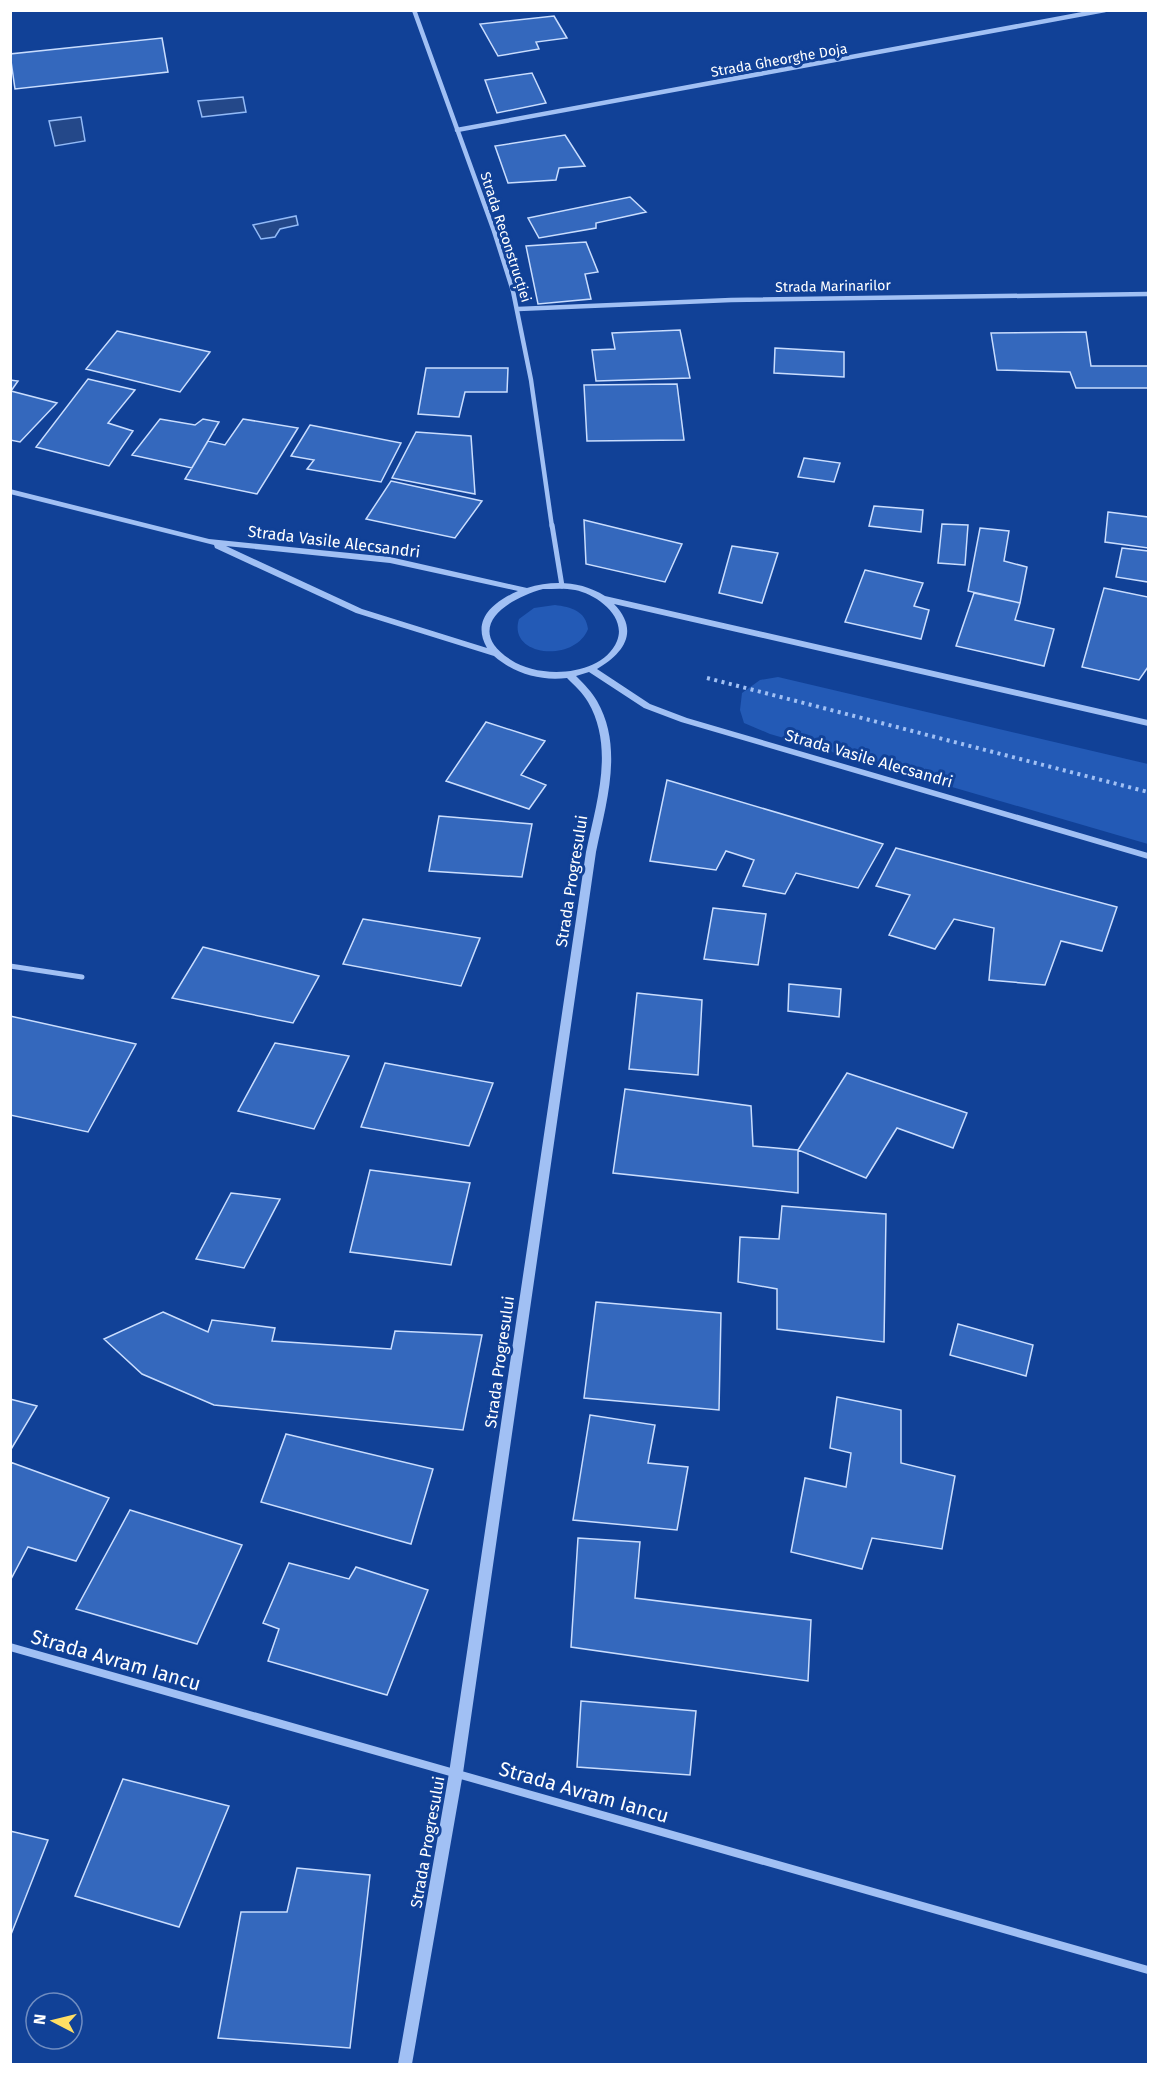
<svg xmlns="http://www.w3.org/2000/svg" width="1159" height="2075" viewBox="0 0 1159 2075" font-family="'Fira Sans',sans-serif">
	<style>
		.green { fill: #235ab6 }
		.water { fill: #244889; stroke: #92baf7; stroke-width: 1.5 }
		.building { fill: #3468bd; stroke: #c9ddfe; stroke-width: 1.5 }
		.lines { fill: none; stroke-linecap: round; stroke-linejoin: round }
		.path { stroke: #a1c0f4; stroke-width: 4; stroke-dasharray: 3 4.5; stroke-linecap: butt }
		.minor-far2 { stroke: #a1c0f4; stroke-width: 4.5 }
		.minor-far1 { stroke: #a1c0f4; stroke-width: 5 }
		.minor { stroke: #a1c0f4; stroke-width: 8 }
		.tertiary { fill: #a1c0f4; fill-rule: evenodd }
		.labels { text-anchor: middle; stroke-width: 6; stroke-linejoin: round; paint-order: stroke }
		.far-street-label { font-size: 14px; fill: #fff; stroke: #114197 }
		.street-label { font-size: 16px; fill: #fff; stroke: #114197 }
		.near-street-label { font-size: 20px; fill: #fff; stroke: #114197 }
	</style>
	<rect width="100%" height="100%" fill="#114197"/>
	<path class="green" d="M555,605C571,607 586,611 588,629C575,663 507,657 519,619L534,608Z
		M778,677L1148,764V844L770,734L744,723L740,710L742,693L760,680Z"/>
	<path class="water" d="M243,97L246,112L202,117L198,101Z
		M81,117L85,141L55,146L49,121Z
		M296,216L298,225L280,229L275,237L261,239L253,225Z"/>
	<path class="building" d="M554,16L567,38L536,42L539,49L498,56L480,24Z
		M162,38L168,72L15,89L10,54Z
		M532,73L546,103L497,113L485,80Z
		M565,135L585,166L559,168L556,180L508,183L495,146Z
		M630,197L646,212L596,223V228L539,238L528,218Z
		M586,242L598,272L585,274L591,299L538,304L526,246Z
		M680,330L690,378L596,381L592,350L615,349L612,333Z
		M117,331L210,352L180,392L86,369Z
		M1086,332L1091,366H1148V388H1076L1070,372L997,370L991,333Z
		M775,348L844,352V377L774,373Z
		M426,368H508L507,392H465L459,417L418,414Z
		M88,379L135,390L108,423L133,431L109,466L36,447Z
		M10,380L18,381L11,391L57,403L20,442L10,440Z
		M677,384L684,440L587,441L584,385Z
		M160,419L195,425L203,419L219,422L192,468L132,455Z
		M243,419L298,428L257,494L185,479L208,441L225,445Z
		M310,425L401,443L381,482L307,469L314,460L291,456Z
		M416,432L471,436L475,494L392,478Z
		M804,458L840,463L834,482L798,477Z
		M391,481L482,501L455,538L366,519Z
		M874,506L923,510L921,532L869,526Z
		M1108,512L1148,517V548L1105,542Z
		M584,520L682,544L665,582L586,564Z
		M942,524L968,525L965,565L938,563Z
		M980,528L1009,531L1004,561L1027,567L1020,603L968,591Z
		M732,546L778,553L762,603L719,593Z
		M1122,548L1148,551V582L1116,577Z
		M865,570L923,583L914,606L929,610L921,639L845,622Z
		M1104,588L1148,597V667L1139,680L1082,667Z
		M974,593L1020,603L1015,620L1054,629L1044,666L956,646Z
		M486,722L545,741L521,775L546,785L529,809L446,781Z
		M667,780L883,844L858,888L796,873L785,894L743,886L754,860L726,851L716,870L650,861Z
		M439,816L532,824L522,877L429,871Z
		M896,848L1117,907L1102,951L1061,941L1045,985L989,980L994,928L954,919L935,949L889,935L910,895L876,886Z
		M713,908L766,914L758,965L704,959Z
		M363,919L480,938L461,986L343,964Z
		M203,947L319,976L293,1023L172,998Z
		M789,984L841,989L839,1017L788,1011Z
		M637,993L702,1000L698,1075L629,1069Z
		M10,1016L136,1044L88,1132L10,1115Z
		M275,1043L349,1056L314,1129L238,1111Z
		M385,1063L493,1083L469,1146L361,1127Z
		M847,1073L967,1113L953,1148L897,1128L866,1178L798,1150Z
		M625,1089L751,1106L753,1146L798,1150V1193L613,1173Z
		M370,1170L470,1183L451,1265L350,1252Z
		M231,1193L280,1199L244,1268L196,1259Z
		M782,1206L886,1214L884,1342L777,1329V1289L738,1282L740,1237L779,1239Z
		M596,1302L721,1313L719,1410L584,1398Z
		M163,1312L208,1332L212,1320L275,1328L272,1341L391,1349L395,1331L482,1335L463,1430L214,1405L142,1374L104,1339Z
		M958,1324L1033,1345L1026,1376L950,1355Z
		M837,1397L901,1410V1463L955,1476L942,1549L872,1538L862,1569L791,1552L805,1478L846,1487L851,1453L830,1448Z
		M10,1399L37,1406L10,1451Z
		M590,1415L655,1425L648,1463L688,1467L677,1530L573,1520Z
		M286,1434L433,1469L411,1544L261,1502Z
		M10,1462L109,1498L76,1561L28,1547L10,1581Z
		M130,1510L242,1545L197,1644L76,1609Z
		M578,1538L640,1542L635,1598L811,1620L808,1681L571,1647Z
		M289,1563L349,1579L356,1567L428,1590L387,1695L268,1661L279,1629L263,1623Z
		M581,1701L696,1711L690,1775L577,1767Z
		M123,1779L229,1806L179,1927L75,1896Z
		M10,1831L48,1840L10,1937Z
		M297,1868L370,1875L350,2048L218,2038L241,1912H287Z"/>
	<g class="lines">
		<path class="path" d="M707,678L1148,792"/>
		<path class="minor-far2" d="M414,10L494,231L513,291L531,380L552,527
			M457,130L1105,10
			M518,309L731,300L1148,294"/>
		<path class="minor-far1" d="M552,525L562,586
			M10,966L82,977"/>
		<path class="minor" d="M10,1647L1148,1970"/>
		<path class="tertiary" d="M10,489L209,539L390,557L527,588C553,580 581,581 605,596L1148,720V726L614,604C640,631 624,653 597,669L650,704L687,718L1148,853V859L681,722L644,708L589,672L576,676C584,684 592,692 597,701C624,748 606,803 596,852L463,1773L412,2064H398L449,1773L586,852C596,804 615,748 588,702C583,693 574,685 567,678C540,681 515,674 494,656L356,613L215,548L214,545L10,494ZM226,546L390,563L518,591C493,602 471,620 487,648L362,609ZM543,589C554,589 565,588 575,590C596,594 627,616 617,641C602,677 539,679 511,660C462,628 507,599 543,589Z"/>
	</g>
	<g class="labels">
		<g class="far-street-label">
			<text transform="translate(779 60) rotate(-10)" y="5">Strada Gheorghe Doja</text>
			<text transform="translate(506 237) rotate(72)" y="5">Strada Reconstrucției</text>
			<text transform="translate(833 286) rotate(-1)" y="5">Strada Marinarilor</text>
		</g>
		<g class="street-label">
			<text transform="translate(334 541) rotate(7)" y="6">Strada Vasile Alecsandri</text>
			<text transform="translate(869 758) rotate(16)" y="6">Strada Vasile Alecsandri</text>
			<text transform="translate(571 881) rotate(-81)" y="6">Strada Progresului</text>
			<text transform="translate(499 1362) rotate(-82)" y="6">Strada Progresului</text>
			<text transform="translate(427 1842) rotate(-80)" y="6">Strada Progresului</text>
		</g>
		<g class="near-street-label">
			<text transform="translate(116 1660) rotate(16)" y="7">Strada Avram Iancu</text>
			<text transform="translate(584 1792) rotate(16)" y="7">Strada Avram Iancu</text>
		</g>
	</g>
	<rect width="1159" height="2075" fill="none" stroke="#ffffff" stroke-width="24"/>
	<g transform="translate(54 2021) rotate(277)"><circle r="28" fill="#114197" stroke="#708dc1" stroke-width="1.5"/>
	<path d="M0-4.5L10 22L0 15L-10 22Z" fill="#ffde64"/>
	<text y="-9" font-size="16" font-weight="bold" text-anchor="middle" fill="#ffffff">N</text>
	</g>
</svg>
